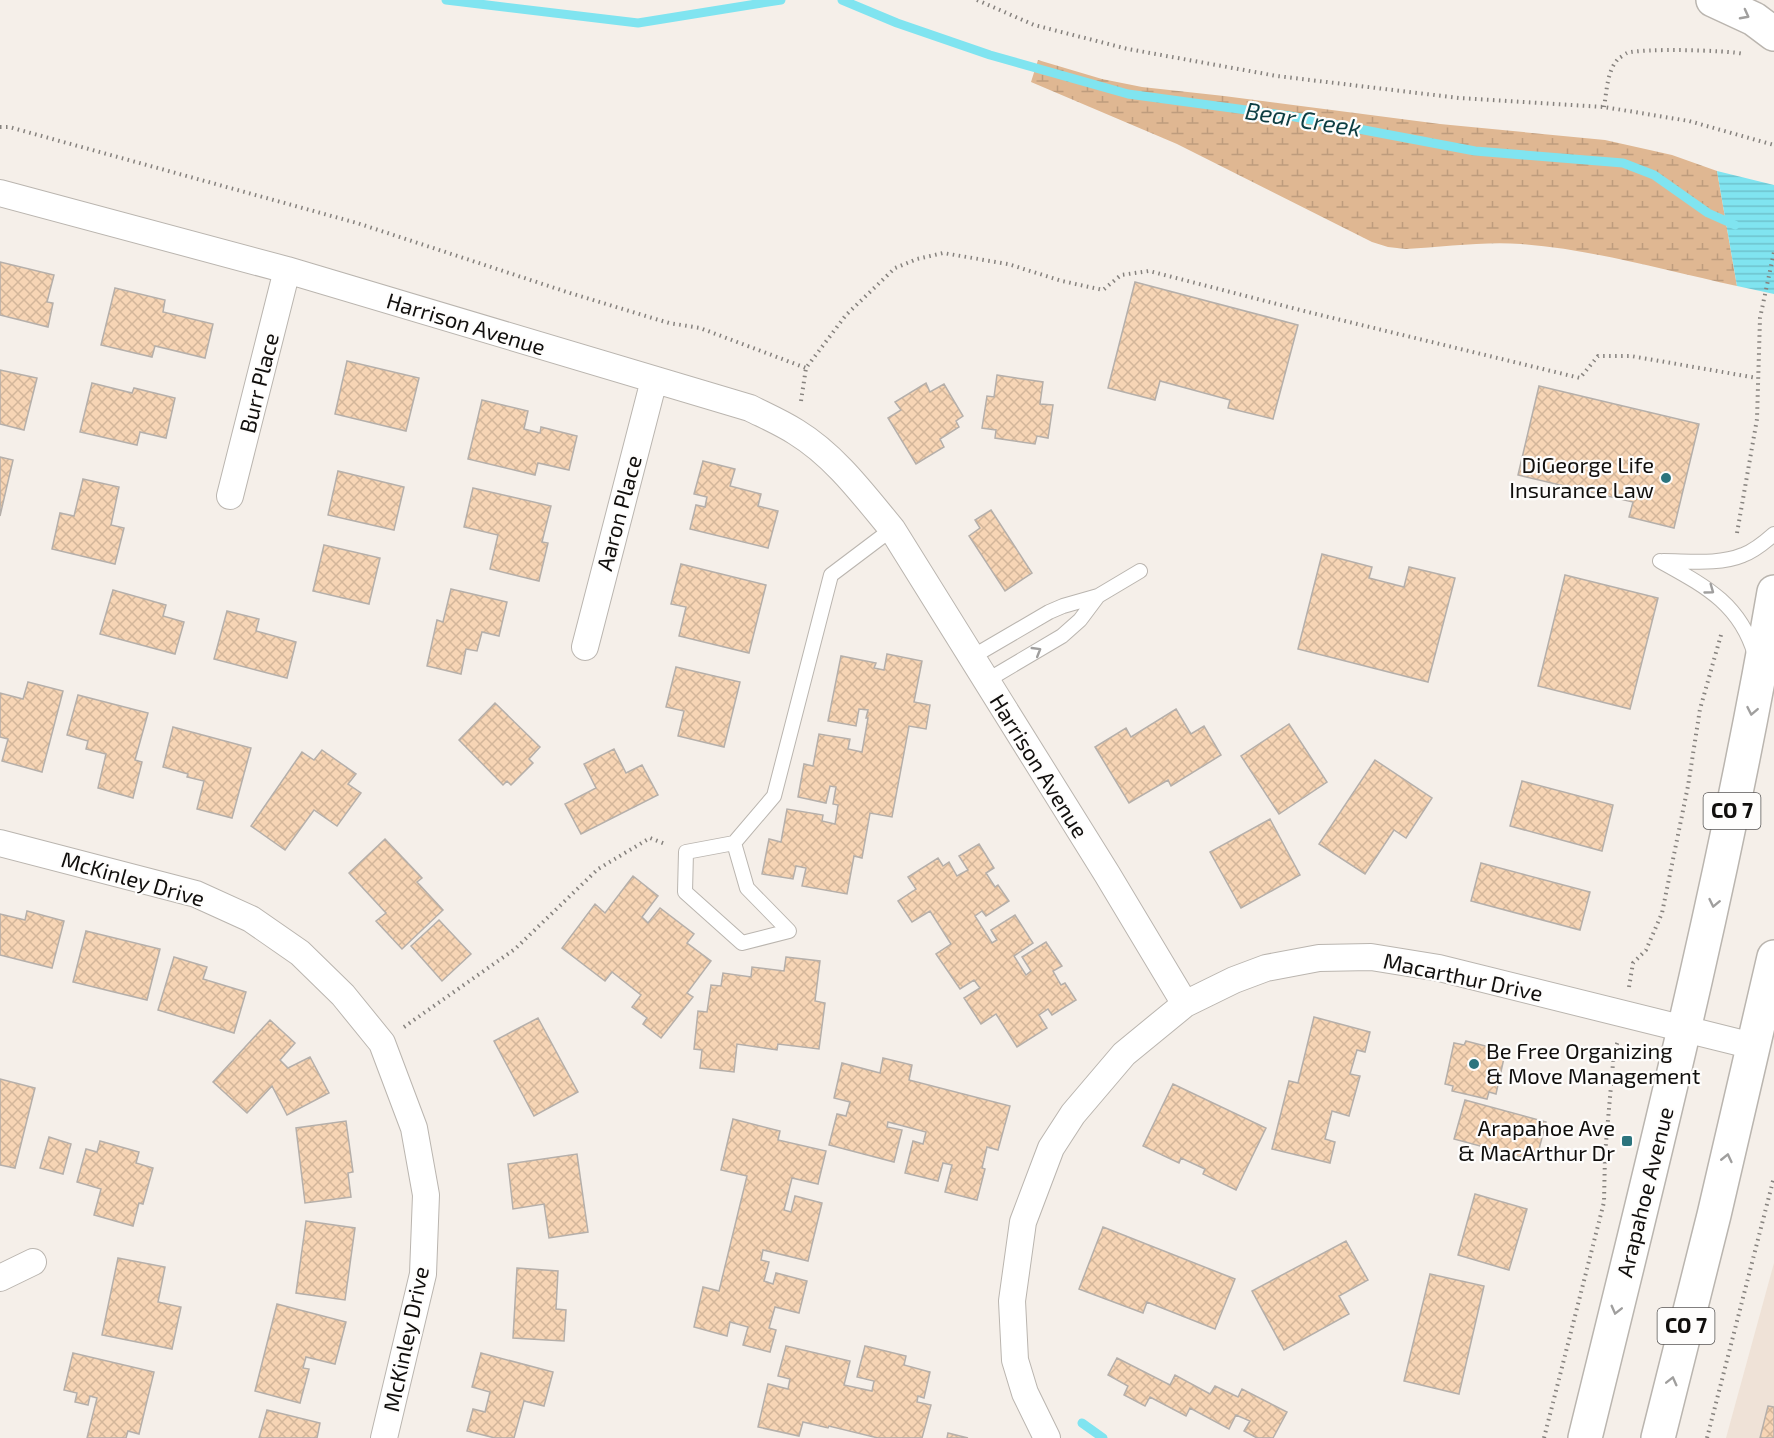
<svg xmlns="http://www.w3.org/2000/svg" width="1774" height="1438" viewBox="0 0 1774 1438" font-family="'Exo 2',sans-serif">
	<style>
		.built { fill: #efe2d7 }
		.wetland { fill: url(#wetland-marsh) }
		.water { fill: url(#water-rules) }
		.lines { fill: none; stroke-linecap: round; stroke-linejoin: round }
		.stream { stroke: #80e4f0; stroke-width: 9 }
		.building { fill: url(#building-cross-hatch); stroke: #b5afaa; stroke-width: 1.5 }
		.service-casing { stroke: #bab5af; stroke-width: 16 }
		.minor-casing { stroke: #bab5af; stroke-width: 28 }
		.primary-casing { stroke: #bab5af; stroke-width: 36 }
		.trunk-casing { stroke: #bab5af; stroke-width: 36 }
		.path { stroke: #86827e; stroke-width: 4; stroke-dasharray: 1.5 4.5; stroke-linecap: butt }
		.service { stroke: #fff; stroke-width: 14 }
		.minor { stroke: #fff; stroke-width: 26 }
		.primary { stroke: #fff; stroke-width: 33 }
		.trunk { stroke: #fff; stroke-width: 33 }
		.oneway { stroke: #a09f9e }
		.poi-dot { fill: #2c747d; stroke: #fefdfc; stroke-width: 2 }
		.labels { text-anchor: middle; stroke-width: 4.5; stroke-linejoin: round; paint-order: stroke }
		.shield { fill: #fefdfc; stroke: #585655; stroke-width: 1.5 }
		.shield-label { font-size: 21px; font-weight: bold; fill: #110f0d }
		.street-label { font-size: 22px; fill: #110f0d; stroke: #fefdfc }
		.poi-label { font-size: 22px; fill: #110f0d; stroke: #fefdfc; text-anchor: end }
		.water-label { font-size: 24px; font-style: italic; fill: #0d3d42; stroke: #fefdfc }
	</style>
	<defs>
		<pattern id="wetland-marsh" width="20" height="14" patternUnits="userSpaceOnUse" patternTransform="scale(1.5)"><rect width="20" height="14" fill="#dfb792"/><path d="M1 5h8M5 5V1M11 12h8M15 12V8" fill="none" stroke="#be9c7d"/></pattern>
		<pattern id="water-rules" width="6" height="5" patternUnits="userSpaceOnUse" patternTransform="scale(1.5)"><rect width="6" height="5" fill="#80e4f0"/><path d="M0 2.5h6" fill="none" stroke="#6ec2cd"/></pattern>
		<pattern id="building-cross-hatch" width="8" height="8" patternUnits="userSpaceOnUse" patternTransform="scale(1.5)"><rect width="8" height="8" fill="#f7d5b5"/><path d="M0 0l8 8M0 8l8-8" fill="none" stroke="#d3b69a"/></pattern>
	</defs>
	<rect width="100%" height="100%" fill="#f5efe9"/>
	<path class="built" d="M1774,1263V1438H1726Z"/>
	<path class="wetland" d="M1038,60L1102,79L1142,87L1224,96L1440,124L1605,140L1672,155L1717,171L1737,286C1668,271 1591,249 1521,244C1486,241 1442,247 1406,249L1388,247L1372,242L1177,144L1031,82Z"/>
	<path class="water" d="M1717,171L1774,185V294L1737,286Z"/>
	<g class="lines">
		<path class="stream" d="M446,0L638,23L781,0
			M842,0L897,23L990,55L1128,94L1290,116L1475,151L1623,163L1654,175L1708,213L1735,225
			M1082,1423L1103,1438"/>
	</g>
	<path class="building" d="M0,262L54,275L47,302L53,303L48,327L0,315Z
		M1135,282L1298,325L1273,419L1228,408L1230,400L1160,381L1155,400L1108,388Z
		M115,288L165,300L163,312L213,324L205,358L155,346L152,357L101,345Z
		M347,361L419,378L406,431L335,414Z
		M0,370L37,378L24,430L0,424Z
		M997,375L1043,382L1040,404L1053,405L1048,438L1037,436L1035,444L995,438L996,430L982,428L987,396L994,397Z
		M92,383L132,393L134,388L175,398L166,438L140,432L137,445L80,432Z
		M926,383L930,392L944,384L963,416L956,421L959,427L940,439L944,447L916,464L888,418L901,410L895,402Z
		M1539,386L1699,424L1674,528L1629,517L1633,502L1518,475Z
		M482,400L528,411L524,429L540,433L541,427L577,436L569,470L538,463L535,475L468,459Z
		M0,457L13,460L0,516Z
		M703,461L735,469L730,486L761,494L758,506L778,511L768,548L690,529L696,505L705,507L707,497L694,494Z
		M338,471L404,487L394,530L328,515Z
		M83,479L119,487L111,525L124,528L115,564L52,549L60,513L74,516Z
		M473,488L551,506L542,542L548,543L539,581L490,569L498,535L464,527Z
		M991,510L1032,573L1005,591L969,536L980,528L975,520Z
		M324,545L380,558L369,604L313,591Z
		M1322,554L1372,567L1369,578L1404,587L1409,567L1455,578L1428,682L1298,649Z
		M681,564L766,585L749,653L679,636L686,607L671,604Z
		M1565,575L1658,598L1630,709L1538,686Z
		M451,589L507,602L499,636L482,632L477,651L466,649L461,674L427,666L437,620L443,622Z
		M113,590L166,605L163,616L184,622L175,654L100,634Z
		M227,611L259,619L256,631L296,642L287,678L214,659Z
		M887,654L922,661L914,702L930,705L926,729L909,726L892,817L870,813L862,858L854,856L847,894L802,886L806,868L796,866L793,879L762,874L769,839L781,842L787,809L823,815L822,821L835,824L838,805L833,804L836,787L830,786L826,803L798,797L804,764L813,766L819,734L850,739L848,749L862,752L868,718H866L868,710L859,709L856,726L828,721L841,656L876,663L874,668L884,670Z
		M676,667L740,682L724,747L678,736L684,711L666,707Z
		M28,682L63,691L42,772L2,761L8,739L0,737V693L23,699Z
		M78,695L148,713L135,760L142,762L133,798L98,788L106,754L86,749L88,741L67,735Z
		M495,703L540,747L529,759L533,763L511,785L507,781L503,785L459,740Z
		M1176,709L1191,734L1204,726L1221,755L1171,786L1168,780L1129,803L1095,747L1126,728L1131,737Z
		M1289,724L1327,782L1279,814L1241,756Z
		M173,727L251,748L232,818L197,809L204,781L187,777L188,774L163,767Z
		M614,749L626,773L642,765L658,795L581,834L565,804L596,788L584,764Z
		M322,750L356,774L348,784L361,793L337,826L314,810L285,850L251,826L302,752L314,760Z
		M1375,760L1432,798L1406,838L1394,830L1365,874L1319,844Z
		M1522,781L1613,805L1602,851L1510,826Z
		M1270,819L1300,875L1241,908L1210,852Z
		M385,839L422,878L417,882L443,910L402,949L376,921L386,913L349,873Z
		M979,844L994,868L986,873L995,887L998,885L1009,901L986,916L982,911L975,916L992,943L997,940L991,930L1015,915L1033,943L1014,956L1026,975L1031,971L1022,957L1046,942L1062,966L1053,971L1061,985L1065,983L1076,1000L1052,1015L1048,1009L1039,1015L1047,1028L1017,1047L996,1014L981,1024L964,998L980,988L974,980L960,989L936,954L951,944L930,911L912,922L898,901L916,889L908,877L938,858L943,866L949,862L957,876L968,870L959,856Z
		M1481,863L1590,892L1580,930L1471,901Z
		M633,876L658,896L642,917L648,923L660,908L694,934L687,943L711,961L687,993L693,997L661,1038L643,1024L647,1018L632,1007L641,995L612,972L605,981L562,948L595,904L605,913Z
		M27,911L64,921L52,968L0,955V914L25,920Z
		M439,920L471,954L442,981L411,946Z
		M86,931L160,949L147,1000L73,982Z
		M174,957L207,967L203,979L246,992L234,1033L158,1010Z
		M786,957L820,961L815,1001L825,1003L819,1049L778,1044L777,1050L737,1044L734,1072L700,1068L702,1050L694,1049L698,1011L707,1012L711,985L721,986L723,973L751,977L752,967L784,971Z
		M1314,1017L1370,1032L1365,1052L1357,1050L1350,1074L1360,1076L1349,1116L1332,1111L1325,1139L1335,1142L1330,1163L1272,1149L1289,1081L1298,1083Z
		M538,1018L578,1092L534,1116L494,1041Z
		M270,1020L295,1043L280,1060L288,1068L310,1057L329,1093L287,1115L272,1086L247,1113L213,1082Z
		M1466,1041L1497,1049L1495,1056L1504,1058L1496,1094L1489,1092L1487,1099L1452,1091L1453,1086L1445,1084L1454,1043L1464,1045Z
		M883,1058L912,1065L909,1080L1010,1106L998,1150L987,1147L982,1168L985,1169L977,1200L945,1192L952,1165L943,1163L938,1181L905,1173L913,1141L923,1144L926,1132L888,1122L887,1127L902,1130L894,1162L829,1145L837,1114L846,1116L850,1102L834,1098L842,1063L880,1073Z
		M0,1079L35,1088L15,1168L0,1165Z
		M1173,1084L1266,1128L1236,1190L1203,1174L1205,1169L1181,1158L1179,1163L1143,1146Z
		M1465,1100L1546,1122L1536,1161L1454,1139Z
		M733,1119L780,1131L778,1140L826,1151L818,1184L792,1178L784,1210L791,1212L795,1196L822,1203L808,1261L763,1250L761,1260L769,1262L764,1281L773,1284L776,1273L807,1281L799,1313L775,1307L769,1328L776,1330L770,1352L743,1345L748,1327L730,1322L727,1336L694,1327L703,1287L719,1291L747,1176L721,1170Z
		M346,1121L353,1172L348,1173L351,1197L305,1203L296,1128Z
		M49,1137L71,1144L63,1174L40,1168Z
		M100,1141L139,1152L136,1163L153,1168L143,1204L139,1203L133,1226L94,1215L101,1189L77,1182L86,1149L97,1152Z
		M577,1154L588,1232L549,1238L544,1204L513,1209L508,1164Z
		M1475,1194L1527,1209L1509,1270L1458,1255Z
		M306,1221L355,1228L345,1300L296,1293Z
		M1103,1227L1235,1279L1215,1329L1147,1302L1143,1313L1079,1289Z
		M1346,1241L1368,1280L1339,1296L1349,1314L1284,1350L1252,1291Z
		M118,1258L165,1267L158,1302L181,1307L172,1349L102,1335Z
		M517,1268L558,1271L556,1309L566,1310L564,1341L513,1338Z
		M1430,1274L1484,1286L1459,1394L1404,1381Z
		M277,1304L346,1322L335,1364L306,1357L303,1368L309,1369L300,1403L255,1391Z
		M786,1346L850,1361L844,1385L872,1391L874,1381L857,1377L865,1346L906,1356L904,1365L930,1372L924,1398L918,1396L917,1402L931,1405L922,1438H878L829,1426L828,1428L803,1422L799,1436L758,1427L768,1384L788,1389L790,1379L778,1376Z
		M73,1353L154,1372L139,1434L128,1431L126,1438H87L97,1398L90,1396L88,1405L75,1402L77,1393L64,1390Z
		M481,1353L553,1372L544,1406L524,1401L514,1438H495L467,1431L473,1409L485,1412L490,1392L472,1387Z
		M1117,1358L1170,1385L1175,1375L1210,1394L1215,1386L1238,1397L1242,1389L1287,1412L1273,1438H1257L1244,1431L1250,1421L1236,1415L1229,1429L1190,1408L1186,1416L1150,1397L1145,1406L1124,1395L1128,1386L1108,1375Z
		M1768,1406L1774,1407V1438H1760Z
		M267,1410L320,1423L317,1438H259Z
		M948,1433L968,1438H947Z"/>
	<g class="lines">
		<defs>
			<path id="service" d="M1660,561C1703,585 1740,603 1755,655
				M1663,561C1689,561 1719,565 1743,555C1754,551 1765,542 1774,534
				M972,657L1049,612L1063,606L1098,596L1140,571
				M986,681L1062,636L1080,620L1098,596
				M734,843L747,888L789,931L742,943L685,892L686,852L734,843L774,796L831,575L892,529"/>
			<path id="minor" d="M0,193L287,270L750,408C766,416 782,423 796,432C835,456 863,494 892,529L1107,874L1185,1004
				M230,496L287,270
				M585,647L654,380
				M0,843L196,894L251,919L300,953L343,995L382,1043L414,1128L426,1195L423,1274L384,1438
				M0,1278L33,1262
				M1047,1438L1025,1393L1015,1360L1012,1301L1023,1222L1051,1148L1073,1114L1124,1054L1185,1004L1234,980L1266,968L1319,958L1371,957L1439,968L1753,1046"/>
			<path id="primary" d="M1585,1438C1654,1157 1725,877 1774,592
				M1658,1438L1714,1215L1774,957"/>
			<path id="trunk" d="M1713,0L1754,19L1774,34"/>
		</defs>
		<use href="#service" class="service-casing"/>
		<use href="#minor" class="minor-casing"/>
		<use href="#primary" class="primary-casing"/>
		<use href="#trunk" class="trunk-casing"/>
		<path class="path" d="M977,0L1034,25L1128,49L1277,76L1459,98L1604,107L1689,121L1774,145
			M1604,107C1607,90 1607,70 1619,58C1621,57 1625,54 1627,53C1642,48 1727,50 1744,54
			M0,127H9L357,223L570,293L669,323L700,328L806,368
			M801,401L806,368L846,315L895,268L917,259L943,253L1008,264L1062,281L1103,290L1121,275L1149,271L1312,313L1580,378L1598,356H1631L1757,378
			M1737,533L1757,419L1760,318L1774,252
			M1629,987L1633,963L1646,950L1662,913L1688,786L1700,709L1721,635
			M404,1027L515,949L598,869L650,838L665,844
			M1544,1438L1604,1202L1605,1154L1614,1052L1618,1041
			M1707,1438L1774,1177"/>
		<use href="#service" class="service"/>
		<use href="#minor" class="minor"/>
		<use href="#primary" class="primary"/>
		<use href="#trunk" class="trunk"/>
	</g>
	<defs><path id="oneway-chevron" d="M-2-3.5L2.5 0L-2 3.5" fill="none" stroke-width="1.6" stroke-linecap="round" stroke-linejoin="round" transform="scale(1.5)"/></defs>
	<g class="oneway">
		<use href="#oneway-chevron" transform="translate(1745 15) rotate(28)"/>
		<use href="#oneway-chevron" transform="translate(1710 590) rotate(36)"/>
		<use href="#oneway-chevron" transform="translate(1037 651) rotate(-31)"/>
		<use href="#oneway-chevron" transform="translate(1752 711) rotate(101)"/>
		<use href="#oneway-chevron" transform="translate(1714 903) rotate(102)"/>
		<use href="#oneway-chevron" transform="translate(1727 1158) rotate(-77)"/>
		<use href="#oneway-chevron" transform="translate(1616 1310) rotate(104)"/>
		<use href="#oneway-chevron" transform="translate(1672 1381) rotate(-76)"/>
	</g>
	<g class="poi-dot">
		<circle cx="1666" cy="478" r="6"/>
		<circle cx="1474" cy="1064" r="6"/>
		<rect x="1621" y="1135" width="12" height="12" rx="3"/>
	</g>
	<g class="labels">
		<g class="shield">
			<rect x="1703.5" y="793" width="57" height="36" rx="4.5"/>
			<rect x="1657.5" y="1308" width="57" height="36" rx="4.5"/>
		</g>
		<g class="shield-label">
			<text x="1732" y="818">CO 7</text>
			<text x="1686" y="1333">CO 7</text>
		</g>
		<g class="street-label">
			<text transform="translate(466 324) rotate(17)" y="8">Harrison Avenue</text>
			<text transform="translate(259 383) rotate(-76)" y="8">Burr Place</text>
			<text transform="translate(619 513) rotate(-75)" y="8">Aaron Place</text>
			<text transform="translate(1039 766) rotate(58)" y="8">Harrison Avenue</text>
			<text transform="translate(133 879) rotate(16)" y="8">McKinley Drive</text>
			<text transform="translate(1463 977) rotate(12)" y="8">Macarthur Drive</text>
			<text transform="translate(1645 1192) rotate(-76)" y="8">Arapahoe Avenue</text>
			<text transform="translate(406 1339) rotate(-78)" y="8">McKinley Drive</text>
		</g>
		<g class="poi-label">
			<text x="1654" y="473">DiGeorge Life<tspan x="1654" dy="25">Insurance Law</tspan></text>
			<text x="1486" y="1059" text-anchor="start">Be Free Organizing<tspan x="1486" dy="25">&amp; Move Management</tspan></text>
			<text x="1615" y="1136">Arapahoe Ave<tspan x="1615" dy="25">&amp; MacArthur Dr</tspan></text>
		</g>
		<g class="water-label">
			<text transform="translate(1303 120) rotate(9)" y="8">Bear Creek</text>
		</g>
	</g>
</svg>
